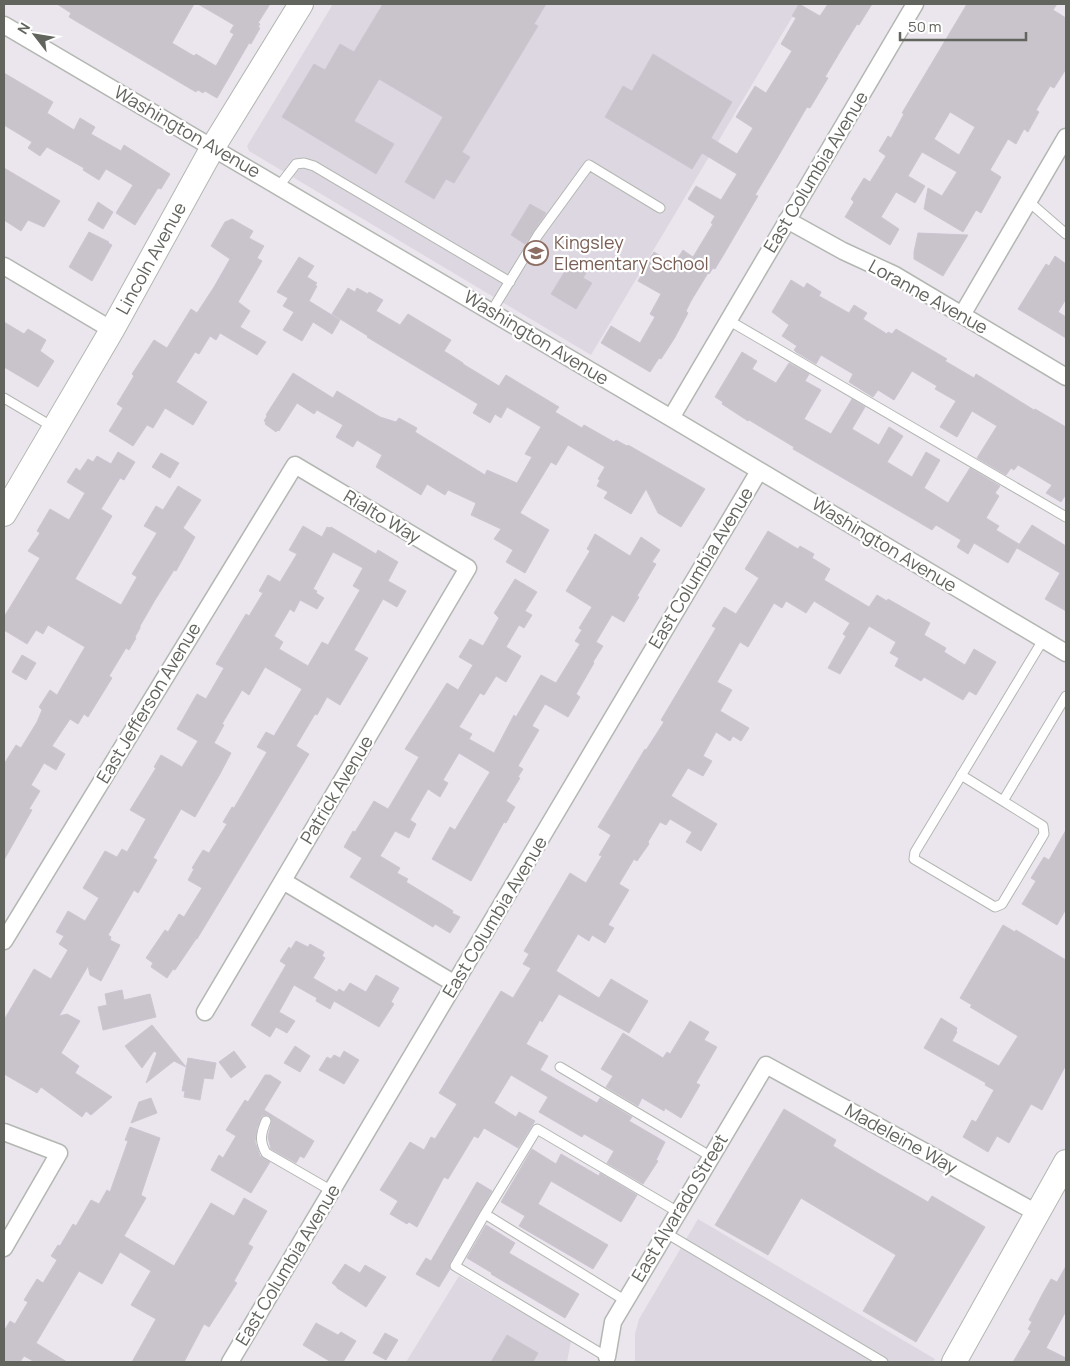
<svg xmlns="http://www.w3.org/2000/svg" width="1070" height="1366" viewBox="0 0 1070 1366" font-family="Manrope,sans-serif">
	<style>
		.education { fill: #ddd7e1 }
		.building { fill: #c9c4cc; stroke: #cdc5d2; fill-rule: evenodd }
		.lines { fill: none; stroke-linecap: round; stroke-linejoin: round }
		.lane-casing { stroke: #b3b7b1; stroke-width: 11 }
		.street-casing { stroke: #b3b7b1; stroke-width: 19 }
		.secondary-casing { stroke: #b3b7b0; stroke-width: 26 }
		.lane { stroke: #fff; stroke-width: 9 }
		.street { stroke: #fff; stroke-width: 16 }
		.secondary { stroke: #fff; stroke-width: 24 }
		.labels { text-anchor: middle; stroke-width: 4.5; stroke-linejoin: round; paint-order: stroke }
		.street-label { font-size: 18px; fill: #61655d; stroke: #fff }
		.education-label { font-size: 18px; fill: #785e54; stroke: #fff; text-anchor: start }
	</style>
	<rect width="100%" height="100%" fill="#ebe6ee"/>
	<path class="education" d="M333,4H800L591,355L249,151L247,146Z
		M698,1219L935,1359L933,1362H635V1334L639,1319Z
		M459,1276L571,1341L567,1362H406Z"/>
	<path class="building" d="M57,4H194L172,43L194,56L196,54L216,66L234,34L230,32L234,25L198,4H270L258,23L260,24L258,27L260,28L251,44L249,43L217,98L205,91L203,93L198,90L196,92L179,82L69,17L71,13Z
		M383,4H546L534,24L538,26L462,152L470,157L454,183L446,179L434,199L405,182L443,117L379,79L354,121L394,144L376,174L282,117L314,64L325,70L340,44L354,52Z
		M799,4L820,16L828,4H872L859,25L857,24L841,50L825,77L828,78L810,108L807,107L776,160L755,195L758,196L724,254L715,269L713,268L709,274L708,273L691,301L686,311L688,313L674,339L661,359L659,358L650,372L601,343L611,326L640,343L655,317L650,314L661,294L638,281L648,265L646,264L654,252L674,264L683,250L693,257L713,224L711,223L715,216L688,199L696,186L721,200L737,174L702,153L692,169L605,117L623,86L632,91L653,54L732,102L711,138L737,154L753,128L736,117L755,86L766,93L792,51L781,44L796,18L792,16Z
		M967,4H1057L1053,10L1066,18V69L1054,88L1050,86L1036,110L1039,112L1028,132L1024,129L1016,144L1008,139L990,170L1001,177L981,213L976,210L963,232L924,209L928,188L942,196L957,172L922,152L908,176L925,186L915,203L896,192L881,217L899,229L890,245L845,217L854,202L851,199L864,178L870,182L886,156L879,151L888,136L891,138L904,114L902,113ZM950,112L975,127L959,155L934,139Z
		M4,73L53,102L47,113L74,130L80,118L95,127L91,134L121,151L124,145L170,174L161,189L158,188L135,225L116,213L133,185L106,169L99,180L83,170L84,168L47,147L40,156L28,148L32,142L4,125Z
		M4,168L60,201L44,227L28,220L21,231L4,220Z
		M98,202L113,212L103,229L88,220Z
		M530,204L546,213L525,244L511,235Z
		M232,219L253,231L249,238L264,246L257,258L262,261L238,302L250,311L240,327L266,342L257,355L220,333L216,340L210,336L199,354L195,352L176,382L207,402L193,425L165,408L153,428L147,425L133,446L109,431L123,408L117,404L134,376L132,374L154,340L167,348L191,309L197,313L214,287L230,259L211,246L225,222Z
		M89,232L109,242L108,243L112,245L92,281L69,267Z
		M918,233L968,235L943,276L914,259V252Z
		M1055,256L1066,264V299L1058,312L1066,317V338L1018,309L1046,264L1049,266Z
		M299,257L314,266L307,277L317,283L315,285L317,286L309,301L340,320L332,334L313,322L302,341L283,330L294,312L283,306L288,298L277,292Z
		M570,263L586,273L583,278L592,283L576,309L551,294Z
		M791,280L804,288L807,283L821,292L819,296L849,313L854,305L867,313L863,319L887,334L888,332L892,334L896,329L947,359L945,361L974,378L976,374L1034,410L1035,409L1066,427V494L1061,502L1046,493L1052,485L1018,465L1014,470L1011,468L1006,475L977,458L997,426L972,411L957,437L940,427L956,401L935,389L937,386L912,371L894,400L878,390L873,397L849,382L853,374L821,355L816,364L796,352L794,350L797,346L782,336L789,325L772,312Z
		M348,288L355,292L357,288L368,294L369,292L383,300L376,311L400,325L408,314L451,340L444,351L463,363V364L499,386L506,375L559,407L555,412L582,428L584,425L614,442L616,440L627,446L628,445L705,489L681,527L658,513L646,489L631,514L604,498L608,492L597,486L600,480L598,479L605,467L568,445L556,465L551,462L520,513L549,530L525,573L506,562L513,550L494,539L501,529L471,515L476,503L448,490L445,495L427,484L421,495L376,467L382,455L357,440L353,447L336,437L343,425L317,410L314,414L297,403L279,431L278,430L276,432L265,424L266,422L264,421L267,416L266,415L293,373L333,398L337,391L380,417L396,422L399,418L417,428L415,432L485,475L487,470L517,483L532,457L525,454L541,427L507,407L501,418L495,414L490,423L473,413L478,404L367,337L368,336L332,314Z
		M4,322L24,334L28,329L46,340L40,351L54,361L38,387L4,367Z
		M742,352L757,361L752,369L776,383L789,363L809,374L805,381L821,390L804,419L831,434L852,399L865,407L852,429L879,445L889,427L903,436L887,462L912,477L926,452L940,460L924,488L948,503L970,468L1000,486L995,493L999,496L986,518L999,526L996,530L1019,544L1008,563L974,543L968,554L957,547L961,540L936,525L932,530L793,449L794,447L749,420L748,421L722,404L723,402L715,397Z
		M118,452L135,462L124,480L120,478L101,509L112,516L75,579L121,605L137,577L132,574L157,533L144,526L156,506L163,510L178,486L201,500L183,528L195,537L176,571L174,570L155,600L140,626V628L135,637L136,638L129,650L126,648L109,676L112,678L88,717L84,714L78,724L70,719L52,746L65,754L56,770L44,763L31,785L40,791L29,809L32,810L4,860V764L16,745L21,748L37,722L42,710L39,707L50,690L57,695L85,647L48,625L43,634L36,630L27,644L4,630V617L40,558L28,551L40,533L37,531L50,509L69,520L85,493L67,482L76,468L80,471L88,459L93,462L97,456L111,464Z
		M161,453L179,463L170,478L152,467Z
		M1032,525L1066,546V611L1045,599L1060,573L1017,548Z
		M303,526L322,537L327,527L330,528L331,527L376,554L378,550L398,562L388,581L406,591L397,607L383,599L354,650L368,658L340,705L327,697L317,715L315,714L296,746L309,754L197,939H196L175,970L173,969L167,978L151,967L153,963L146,958L165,930L168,932L179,914L184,917L202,888L188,880L194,869L192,868L203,850L209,853L227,824L223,822L232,807L234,808L267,752L257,747L266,732L274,736L302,689L265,667L249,695L242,690L222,724L224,725L214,743L231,753L220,774L195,817L181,809L153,858L157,860L141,888L138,893L134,890L108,935L111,937L110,940L120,945L101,981L90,975L88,966L59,1016L67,1014L80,1021L61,1053L79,1066L75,1073L112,1097L91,1115L86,1111L82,1117L41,1087L37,1093L4,1074V1020L34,969L51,979L68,950L59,944L64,936L56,932L68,911L85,921L99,898L83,888L105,851L117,857L122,849L127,852L146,819L130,810L156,768L154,767L161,755L182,767L198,741L177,729L197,694L206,699L224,668L216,664L246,614L249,616L263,593L259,591L268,575L280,582L297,554L289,550ZM333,552L363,568L353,586L360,590L328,645L322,642L308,666L279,649L283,642L274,636L290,609L294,612L300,600L317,609L324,598L316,593L317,591L313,589Z
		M768,531L798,549L800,546L814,554L812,558L830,569L824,580L869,607L877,595L887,601L888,599L930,623L924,635L946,648L944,652L965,665L974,649L996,662L976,695L969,691L963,700L924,677L921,681L895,666L899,658L890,653L896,642L869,626L840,674L828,668L846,636L843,634L850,623L814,601L806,613L786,601L782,608L774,603L748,647L740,642L717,682L732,690L720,711L749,728L741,741L733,736L730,741L716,732L703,756L712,761L703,776L688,768L671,796L717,824L701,851L686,842L692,832L670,819L666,825L660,822L648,842L649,844L637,861L634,859L619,884L629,890L608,925L614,928L605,943L592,935L589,941L578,934L556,971L599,998L611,979L648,1001L629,1033L559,994L542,1022L540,1020L526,1044L548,1056L540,1070L597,1103L600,1098L632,1117L629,1121L665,1142L656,1160L658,1161L643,1184L607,1163L614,1151L584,1134L582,1137L539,1112L548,1097L511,1075L494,1103L516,1117L519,1112L535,1121L518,1148L484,1128L478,1138L474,1136L448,1179L444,1177L417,1227L409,1222L407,1224L390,1214L398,1201L380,1190L410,1142L424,1150L431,1137L435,1139L457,1104L439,1093L501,991L513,998L531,968L523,964L529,954L524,951L570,873L586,883L602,856L599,855L611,835L598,827L645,749L646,750L664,722L661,720L716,628L712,626L724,607L736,614L759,578L745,569Z
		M595,534L630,556L641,537L660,550L652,562L656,564L637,596L639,597L624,622L612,615L596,642L603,646L593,662L594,663L576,694L580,697L568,717L545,704L532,726L539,730L518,766L523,769L518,777L520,778L506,801L515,807L506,823L504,822L471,881L432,859L450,827L455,830L490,772L459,753L443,780L448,783L440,797L428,789L410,820L416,824L409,838L395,831L380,856L400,868L397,873L408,879L406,882L447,907L453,911L452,913L460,917L450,933L435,924L433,927L350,877L362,858L344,847L353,831L355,832L374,801L388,809L419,757L405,749L447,683L458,690L473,665L459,657L470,639L483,646L499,618L494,613L515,579L537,592L525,611L532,615L524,628L519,625L506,647L521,656L506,682L496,676L484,695L480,693L459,727L472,734L469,739L494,753L514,715L516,717L541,675L556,683L580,644L575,641L582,630L579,628L592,607L566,591L590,551L587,549Z
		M22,655L36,663L26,680L12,672Z
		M1066,830V909L1057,925L1022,904L1036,881L1031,878L1044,857L1049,860Z
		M1003,925L1015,932L1016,930L1066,960V1065L1042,1110L1031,1104L1009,1143L997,1136L988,1152L963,1137L972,1120L976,1122L994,1090L985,1085L986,1083L924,1048L941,1018L957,1028L956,1031L957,1032L952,1041L999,1066L1018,1036L970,1007L972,1005L960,998Z
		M296,941L308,947L310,944L324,952L322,956L325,958L313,978L337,992L339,989L344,992L350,983L366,992L376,975L399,988L391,1002L394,1004L379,1027L334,1001L330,1009L316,1001L317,998L294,985L279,1012L295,1021L287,1033L276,1027L270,1037L251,1025L286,965L280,961L289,947L291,949Z
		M122,990L124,1000L150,994L156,1017L103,1030L98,1007L107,1005L105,994Z
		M690,1021L709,1032L704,1040L717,1047L696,1083L700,1085L681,1118L665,1108L664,1111L642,1098L638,1106L606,1087L613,1076L601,1069L623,1033L663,1058L667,1052L670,1054Z
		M152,1025L186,1067L174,1061L146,1083L157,1053L154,1051L142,1068L125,1046Z
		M295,1046L310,1056L300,1072L284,1063Z
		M234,1051L246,1067L231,1078L219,1062Z
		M344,1051L359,1060L344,1084L319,1070L327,1057L331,1059L334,1055L340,1058Z
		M188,1058L216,1063L213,1079L204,1078L200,1100L184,1097L185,1091H182Z
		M265,1075H270L281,1082L264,1110L314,1141L304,1158L300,1156L296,1163L271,1149L268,1137L272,1120L268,1115L262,1116L257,1128L255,1142L260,1156L270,1162L251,1193L211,1170L219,1155L223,1158L236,1136L226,1130L245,1100L248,1102Z
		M151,1098L157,1113L131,1123L139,1102Z
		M784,1109L836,1140L833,1146L876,1172L928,1202L932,1196L985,1227L916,1342L863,1311L896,1255L801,1198L768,1255L715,1225Z
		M130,1127L160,1138L141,1195L146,1198L124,1236L174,1266L211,1203L234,1216L244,1198L267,1211L248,1244L253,1247L234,1281L237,1283L209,1327L204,1324L184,1362H132L156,1319L131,1305L151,1271L120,1252L102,1284L79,1271L36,1343L67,1362H35L24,1356L20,1362H4V1331L10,1321L15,1324L28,1302L24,1300L37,1279L43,1283L57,1260L51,1256L58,1245L60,1246L73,1224L76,1226L91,1200L99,1204L107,1190L110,1192L128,1141L125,1140Z
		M532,1149L556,1164L561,1154L599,1176L600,1173L637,1195L621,1222L551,1181L538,1204L608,1245L593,1269L519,1226L525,1216L501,1202Z
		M477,1182L492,1191L450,1263V1269L439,1287L416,1274L426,1258L431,1261Z
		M486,1225L515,1243L509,1253L579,1294L565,1318L491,1274L492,1273L467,1258Z
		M345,1264L360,1273L365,1265L386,1277L366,1307L337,1288V1287L332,1283Z
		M1066,1266V1311L1046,1348L1066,1358V1362H1013L1031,1331L1028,1329L1032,1322L1029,1320L1043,1293L1051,1279L1057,1282Z
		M316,1323L338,1335L341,1332L356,1341L343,1362H331L303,1345Z
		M385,1333L398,1340L386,1360L373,1353Z
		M507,1335L538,1353L533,1362H491Z"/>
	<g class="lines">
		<defs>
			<path id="lane" d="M279,186L296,164L304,163L314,166L510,282
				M1028,201L1066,234
				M491,312L538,235L589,165L660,208
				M728,320L1066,517
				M4,398L53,427
				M1043,640L915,852L914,859L995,907L1002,904L1044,834L1043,826L1003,801L1066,696
				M961,775L1003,801
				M560,1067L710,1156
				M266,1121C261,1133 259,1141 266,1153L332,1191
				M485,1214L455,1266L607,1357
				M666,1233L883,1362
				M626,1301L485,1214L537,1129L678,1212"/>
			<path id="street" d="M4,25L671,418L1066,653
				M787,220L843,251L895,275L1066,377
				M4,266L112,330
				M962,315L1066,137
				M671,418L915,4
				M283,881L455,984
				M4,941L295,465L468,568L205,1012
				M4,1132L59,1153L4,1248
				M607,1357L613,1322L766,1065L1037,1213
				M230,1362L759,471"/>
			<g id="secondary">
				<path id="s1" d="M4,514L112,330L213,147L301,4"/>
				<path d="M954,1362L1066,1162"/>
			</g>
		</defs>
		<use href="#lane" class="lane-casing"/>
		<use href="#street" class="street-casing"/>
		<use href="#secondary" class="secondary-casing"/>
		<use href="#lane" class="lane"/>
		<use href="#street" class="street"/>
		<use href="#secondary" class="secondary"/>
	</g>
	<defs>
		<symbol id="school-ring" viewBox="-11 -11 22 22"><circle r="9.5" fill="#fff" stroke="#8d6e63" stroke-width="1.5"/><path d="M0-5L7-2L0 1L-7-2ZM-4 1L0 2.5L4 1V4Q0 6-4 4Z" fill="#8d6e63"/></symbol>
	</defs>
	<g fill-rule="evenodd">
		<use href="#school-ring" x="522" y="239" width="28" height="28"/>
	</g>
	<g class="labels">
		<g class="street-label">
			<text transform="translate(187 132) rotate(30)" y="6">Washington Avenue</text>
			<text transform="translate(816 172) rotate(-59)" y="6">East Columbia Avenue</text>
			<text dy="6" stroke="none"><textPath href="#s1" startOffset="295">Lincoln Avenue</textPath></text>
			<text transform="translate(928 297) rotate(29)" y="6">Loranne Avenue</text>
			<text transform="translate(536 338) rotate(31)" y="6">Washington Avenue</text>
			<text transform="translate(382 517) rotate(31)" y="6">Rialto Way</text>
			<text transform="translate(884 545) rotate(31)" y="6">Washington Avenue</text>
			<text transform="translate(701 568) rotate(-59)" y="6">East Columbia Avenue</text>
			<text transform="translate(149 703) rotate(-59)" y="6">East Jefferson Avenue</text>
			<text transform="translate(337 790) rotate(-59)" y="6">Patrick Avenue</text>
			<text transform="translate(495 917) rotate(-59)" y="6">East Columbia Avenue</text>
			<text transform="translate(901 1139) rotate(29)" y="6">Madeleine Way</text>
			<text transform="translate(680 1208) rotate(-59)" y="6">East Alvarado Street</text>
			<text transform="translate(288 1265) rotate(-59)" y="6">East Columbia Avenue</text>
		</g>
		<g class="education-label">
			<text x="554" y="249">Kingsley<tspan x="554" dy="21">Elementary School</tspan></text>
		</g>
	</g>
	<rect width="1070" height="1366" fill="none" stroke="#61655d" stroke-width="10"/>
	<g transform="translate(35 35) rotate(301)" stroke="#ffffff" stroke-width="4" paint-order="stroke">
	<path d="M0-4L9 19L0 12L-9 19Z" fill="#61655d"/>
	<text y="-8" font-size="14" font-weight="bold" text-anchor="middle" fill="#61655d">N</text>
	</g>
	<path d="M900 32v8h126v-8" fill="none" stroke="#61655d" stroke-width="2.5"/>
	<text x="908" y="32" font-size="15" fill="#61655d" stroke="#ffffff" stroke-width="4" paint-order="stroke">50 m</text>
</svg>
